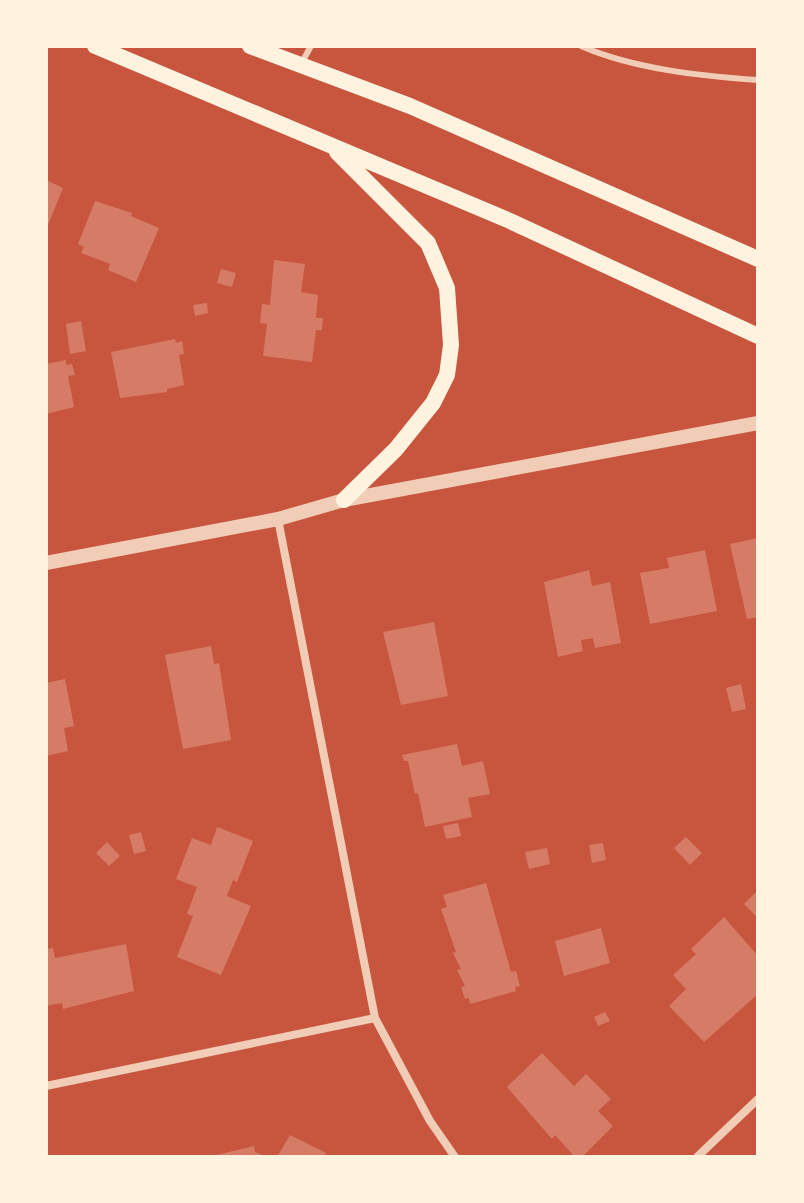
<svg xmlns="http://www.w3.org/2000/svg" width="804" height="1203" viewBox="0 0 804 1203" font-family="Roboto,sans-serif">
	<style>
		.building { fill: #d67c66 }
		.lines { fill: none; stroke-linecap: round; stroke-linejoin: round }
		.service { stroke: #f1ccb7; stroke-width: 6 }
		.minor { stroke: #f1ccb7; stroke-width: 8 }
		.tertiary { stroke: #f1ccb7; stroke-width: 14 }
		.secondary { stroke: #fff3e0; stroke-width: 16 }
	</style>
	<rect width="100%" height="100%" fill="#c8553d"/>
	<path class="building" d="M46,180L63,188L46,230Z
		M95,201L132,213L131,216L159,228L136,282L108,270L110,264L81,253L84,247L78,244Z
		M274,260L305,264L301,292L318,295L316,318H323L322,330H316L312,362L263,356L267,324L260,323L262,304L270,305Z
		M221,269L236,273L232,287L217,283Z
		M207,303L208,313L195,316L193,305Z
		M81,321L86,351L70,354L66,324Z
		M175,339L176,343L182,341L184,354L179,355L184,385L167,389V392L120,398L111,352Z
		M66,360V365L72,364L75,375L68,376L74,407L46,414V364Z
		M758,538V617L747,619L730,544Z
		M705,550L717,611L650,624L640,573L669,568L667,558Z
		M589,570L592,586L610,582L621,643L595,648L593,638L581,640L583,651L558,657L544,582Z
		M434,622L448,696L401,705L383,632Z
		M211,646L214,664L219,663L231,740L183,749L165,655Z
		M65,679L74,726L64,728L68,751L46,756V683Z
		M741,684L746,709L732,712L726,688Z
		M457,744L462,766L483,761L490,794L468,798L472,817L425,827L418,793L415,794L408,761H404L402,755Z
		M458,823L461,836L446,839L443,826Z
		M217,827L253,841L237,882L233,880L227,896L251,906L221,975L177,957L193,916L187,914L197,887L176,879L192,838L211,845Z
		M141,832L146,851L134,854L129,835Z
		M686,837L702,853L690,865L674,848Z
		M107,842L120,856L109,866L96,853Z
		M603,843L606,860L592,863L589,845Z
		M547,848L550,864L529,869L525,852Z
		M486,883L511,972L516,971L520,986L515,987L516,991L470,1004L469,998L465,999L461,987L465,986L457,970L461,969L453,953L456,952L441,909L447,907L443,895Z
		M758,890V918L744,904Z
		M724,917L758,956V994L704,1042L669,1006L686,989L673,975L696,954L691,949Z
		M601,928L610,963L564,976L555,941Z
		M126,944L134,991L63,1009L62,1003L46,1006V949L53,948L55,958Z
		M605,1012L610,1021L598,1026L594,1017Z
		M542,1053L574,1086L586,1074L611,1099L598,1111L613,1126L582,1157H575L555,1135L552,1139L507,1087Z
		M290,1135L326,1153L324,1157H277Z
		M254,1146L255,1152L267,1157H208Z"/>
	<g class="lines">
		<path class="service" d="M581,46C634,69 700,76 758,80
			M301,64L311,46"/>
		<path class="minor" d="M278,519L375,1018L430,1121L455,1157
			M46,1086L375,1018
			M697,1157L758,1099"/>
		<path class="tertiary" d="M46,563L278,519L344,500L758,423"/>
		<path class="secondary" d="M95,46L510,221L758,336
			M250,46L410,106L758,259
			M337,152L428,243L447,288L451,345L447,375L433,403L396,449L344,500"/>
	</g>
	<rect width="804" height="1203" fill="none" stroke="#fff3e0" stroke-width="96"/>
</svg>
